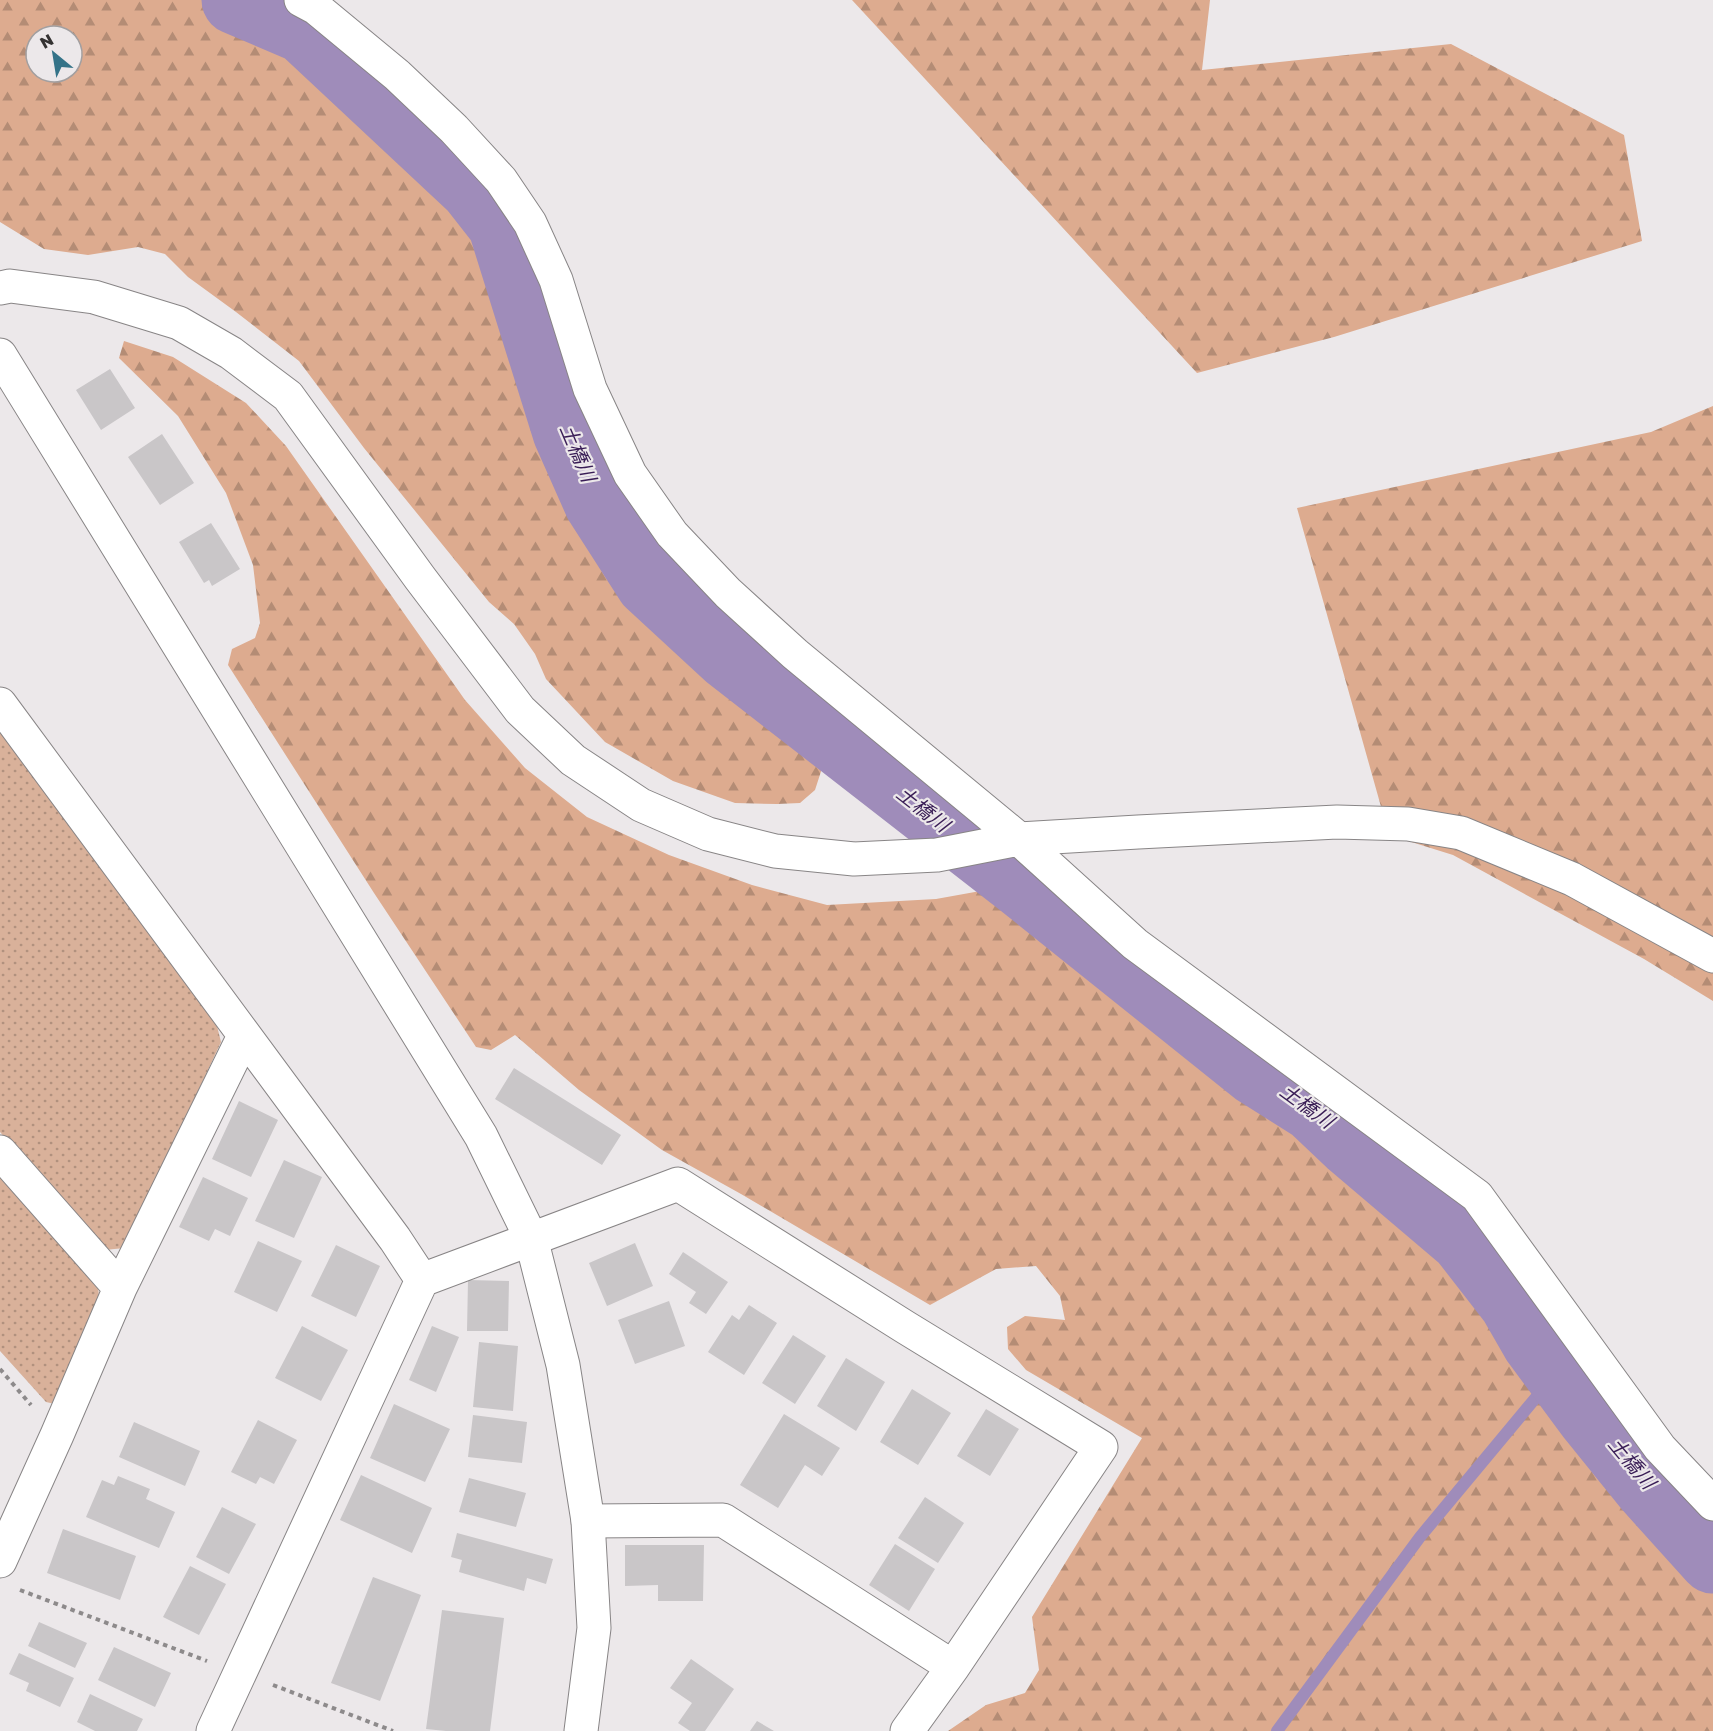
<svg xmlns="http://www.w3.org/2000/svg" width="1713" height="1731" viewBox="0 0 1713 1731" font-family="'Golos Text','Noto Sans JP',sans-serif">
	<style>
		.forest { fill: url(#forest-firs); fill-rule: evenodd }
		.park { fill: url(#park-dots) }
		.lines { fill: none; stroke-linecap: round; stroke-linejoin: round }
		.stream { stroke: #9f8cba; stroke-width: 12 }
		.river { stroke: #9f8cba; stroke-width: 69 }
		.building { fill: #c9c6c8 }
		.minor-casing { stroke: #888586; stroke-width: 35 }
		.tertiary-casing { stroke: #888586; stroke-width: 35 }
		.path { stroke: #8d8a8b; stroke-width: 4; stroke-dasharray: 4.5 4.5; stroke-linecap: butt }
		.minor { stroke: #fff; stroke-width: 33 }
		.tertiary { stroke: #fff; stroke-width: 33 }
		.labels { text-anchor: middle; stroke-width: 4.5; stroke-linejoin: round; paint-order: stroke }
		.water-label { font-size: 20px; font-style: italic; fill: #391d56; stroke: #ece8ea }
	</style>
	<defs>
		<pattern id="forest-firs" width="22" height="20" patternUnits="userSpaceOnUse" patternTransform="scale(1.5)"><rect width="22" height="20" fill="#ddab8f"/><path d="M5 1l3.5 6h-7zM16 11l3.5 6h-7z" fill="#b48c75"/></pattern>
		<pattern id="park-dots" width="8" height="8" patternUnits="userSpaceOnUse" patternTransform="scale(1.5)"><rect width="8" height="8" fill="#d9b19a"/><path d="M2 2h.1M6 6h.1" fill="none" stroke="#b1917e" stroke-width="1.8" stroke-linecap="round"/></pattern>
	</defs>
	<rect width="100%" height="100%" fill="#ece8ea"/>
	<path class="forest" d="M0,0H208L297,38L464,191L491,226L556,427L587,501L644,593L827,753L815,790L800,803L777,804L735,803L673,781L605,742L546,679L535,654L514,624L489,602L364,448L299,361L236,312L188,277L165,254L138,247L88,255L44,249L0,222ZM36,36H72V72H36Z
		M852,0H1210L1202,70L1451,44L1624,135L1642,241L1334,337L1197,373Z
		M124,341L173,357L246,403L286,446L465,700L525,768L587,817L669,855L752,885L827,905L936,899L997,888L1031,916L1120,979L1334,1146L1456,1249L1532,1364L1713,1581V1731H948L986,1705L1025,1693L1039,1670L1032,1617L1142,1438L1026,1370L1008,1349L1007,1327L1025,1316L1065,1320L1060,1296L1036,1266L996,1269L930,1305L741,1194L662,1150L579,1090L515,1035L491,1050L476,1047L374,893L228,665L232,649L255,638L260,623L253,565L226,493L178,416L119,358Z
		M1713,406V1001L1644,959L1453,855L1389,835L1297,508L1651,432Z"/>
	<path class="park" d="M0,730L216,1022L221,1042L125,1248L104,1250L0,1132Z
		M0,1177L98,1286L100,1309L55,1404L46,1402L0,1351Z"/>
	<g class="lines">
		<path class="stream" d="M1277,1731L1420,1537L1558,1371"/>
		<path class="river" d="M236,0L304,29L473,187L502,224L567,432L598,502L650,583L728,655L1020,882L1256,1071L1313,1107L1351,1143L1464,1239L1513,1302L1536,1342L1590,1415L1649,1488L1713,1559"/>
	</g>
	<path class="building" d="M110,369L135,408L101,430L76,390Z
		M162,434L194,483L160,505L128,457Z
		M211,523L240,569L212,586L209,580L204,583L179,542Z
		M514,1068L621,1135L602,1165L495,1099Z
		M239,1101L278,1120L251,1177L212,1159Z
		M284,1160L322,1177L294,1238L255,1221Z
		M203,1177L248,1198L230,1236L215,1229L209,1241L179,1227Z
		M258,1241L302,1261L277,1312L234,1292Z
		M635,1243L653,1286L607,1306L589,1263Z
		M336,1245L380,1266L356,1317L311,1296Z
		M683,1252L728,1282L706,1314L689,1303L696,1292L669,1274Z
		M468,1280L509,1281L508,1331H467Z
		M669,1301L685,1346L635,1364L618,1320Z
		M749,1305L777,1323L744,1375L708,1352L732,1315L739,1320Z
		M302,1326L348,1350L321,1401L275,1378Z
		M432,1326L459,1337L436,1392L409,1380Z
		M793,1335L826,1356L795,1404L762,1383Z
		M479,1342L518,1346L513,1411L473,1407Z
		M846,1358L885,1382L856,1431L817,1406Z
		M912,1389L951,1413L918,1465L880,1442Z
		M394,1404L450,1429L425,1482L370,1458Z
		M986,1409L1019,1429L990,1476L957,1456Z
		M784,1414L840,1448L822,1476L805,1465L778,1508L740,1485Z
		M473,1415L527,1422L522,1463L468,1457Z
		M258,1420L297,1440L274,1484L260,1477L256,1484L231,1472Z
		M134,1422L200,1451L185,1486L119,1457Z
		M361,1475L432,1508L412,1553L340,1520Z
		M118,1476L150,1489L146,1499L175,1512L159,1548L86,1517L102,1480L114,1485Z
		M469,1478L526,1493L516,1527L459,1512Z
		M925,1497L964,1523L938,1563L898,1538Z
		M222,1507L256,1524L229,1574L196,1557Z
		M63,1529L136,1556L120,1600L47,1573Z
		M457,1533L553,1559L546,1584L527,1578L524,1591L459,1572L462,1560L451,1557Z
		M895,1544L935,1569L909,1611L869,1585Z
		M625,1545H704L703,1601H658V1585L625,1586Z
		M190,1566L226,1584L199,1635L163,1617Z
		M373,1577L421,1595L380,1701L331,1683Z
		M442,1610L504,1618L490,1731H446L426,1729Z
		M39,1622L87,1643L75,1668L28,1646Z
		M114,1647L171,1673L155,1707L98,1680Z
		M19,1653L74,1678L60,1707L26,1691L29,1683L9,1674Z
		M691,1659L734,1689L705,1731H690L678,1723L692,1703L670,1688Z
		M90,1694L143,1719L137,1731H95L77,1722Z
		M757,1721L774,1731H750Z"/>
	<g class="lines">
		<defs>
			<path id="minor" d="M301,0L316,8L397,75L454,129L501,180L530,223L556,280L590,389L630,474L672,534L728,593L795,654L1019,839L1135,944L1477,1196L1660,1448L1713,1504
				M0,288L10,286L94,297L179,323L231,353L288,396L420,578L520,710L573,760L641,805L708,834L775,851L854,859L937,855L1019,839L1138,832L1337,822L1408,824L1461,833L1572,879L1713,956
				M0,704L395,1239L422,1280
				M0,1152L120,1288
				M588,1521L723,1520L953,1667
				M0,1561L57,1435L120,1288L244,1036
				M213,1731L422,1280L678,1184L905,1327L1101,1447L953,1667L907,1731"/>
			<path id="tertiary" d="M0,355L481,1136L531,1238L563,1365L588,1521L594,1628L581,1731"/>
		</defs>
		<use href="#minor" class="minor-casing"/>
		<use href="#tertiary" class="tertiary-casing"/>
		<path class="path" d="M0,1369L31,1405
			M20,1590L207,1661
			M273,1685L393,1731"/>
		<use href="#minor" class="minor"/>
		<use href="#tertiary" class="tertiary"/>
	</g>
	<g class="labels">
		<g class="water-label">
			<text transform="translate(578 453) rotate(67)" y="7">土橋川</text>
			<text transform="translate(923 809) rotate(38)" y="7">土橋川</text>
			<text transform="translate(1307 1106) rotate(36)" y="7">土橋川</text>
			<text transform="translate(1632 1463) rotate(50)" y="7">土橋川</text>
		</g>
	</g>
	<g transform="translate(54 54) rotate(330)"><circle r="28" fill="#ece8ea" stroke="#a29fa0" stroke-width="1.5"/>
	<path d="M0-4.5L10 22L0 15L-10 22Z" fill="#347388"/>
	<text y="-9" font-size="16" font-weight="bold" text-anchor="middle" fill="#343232">N</text>
	</g>
</svg>
